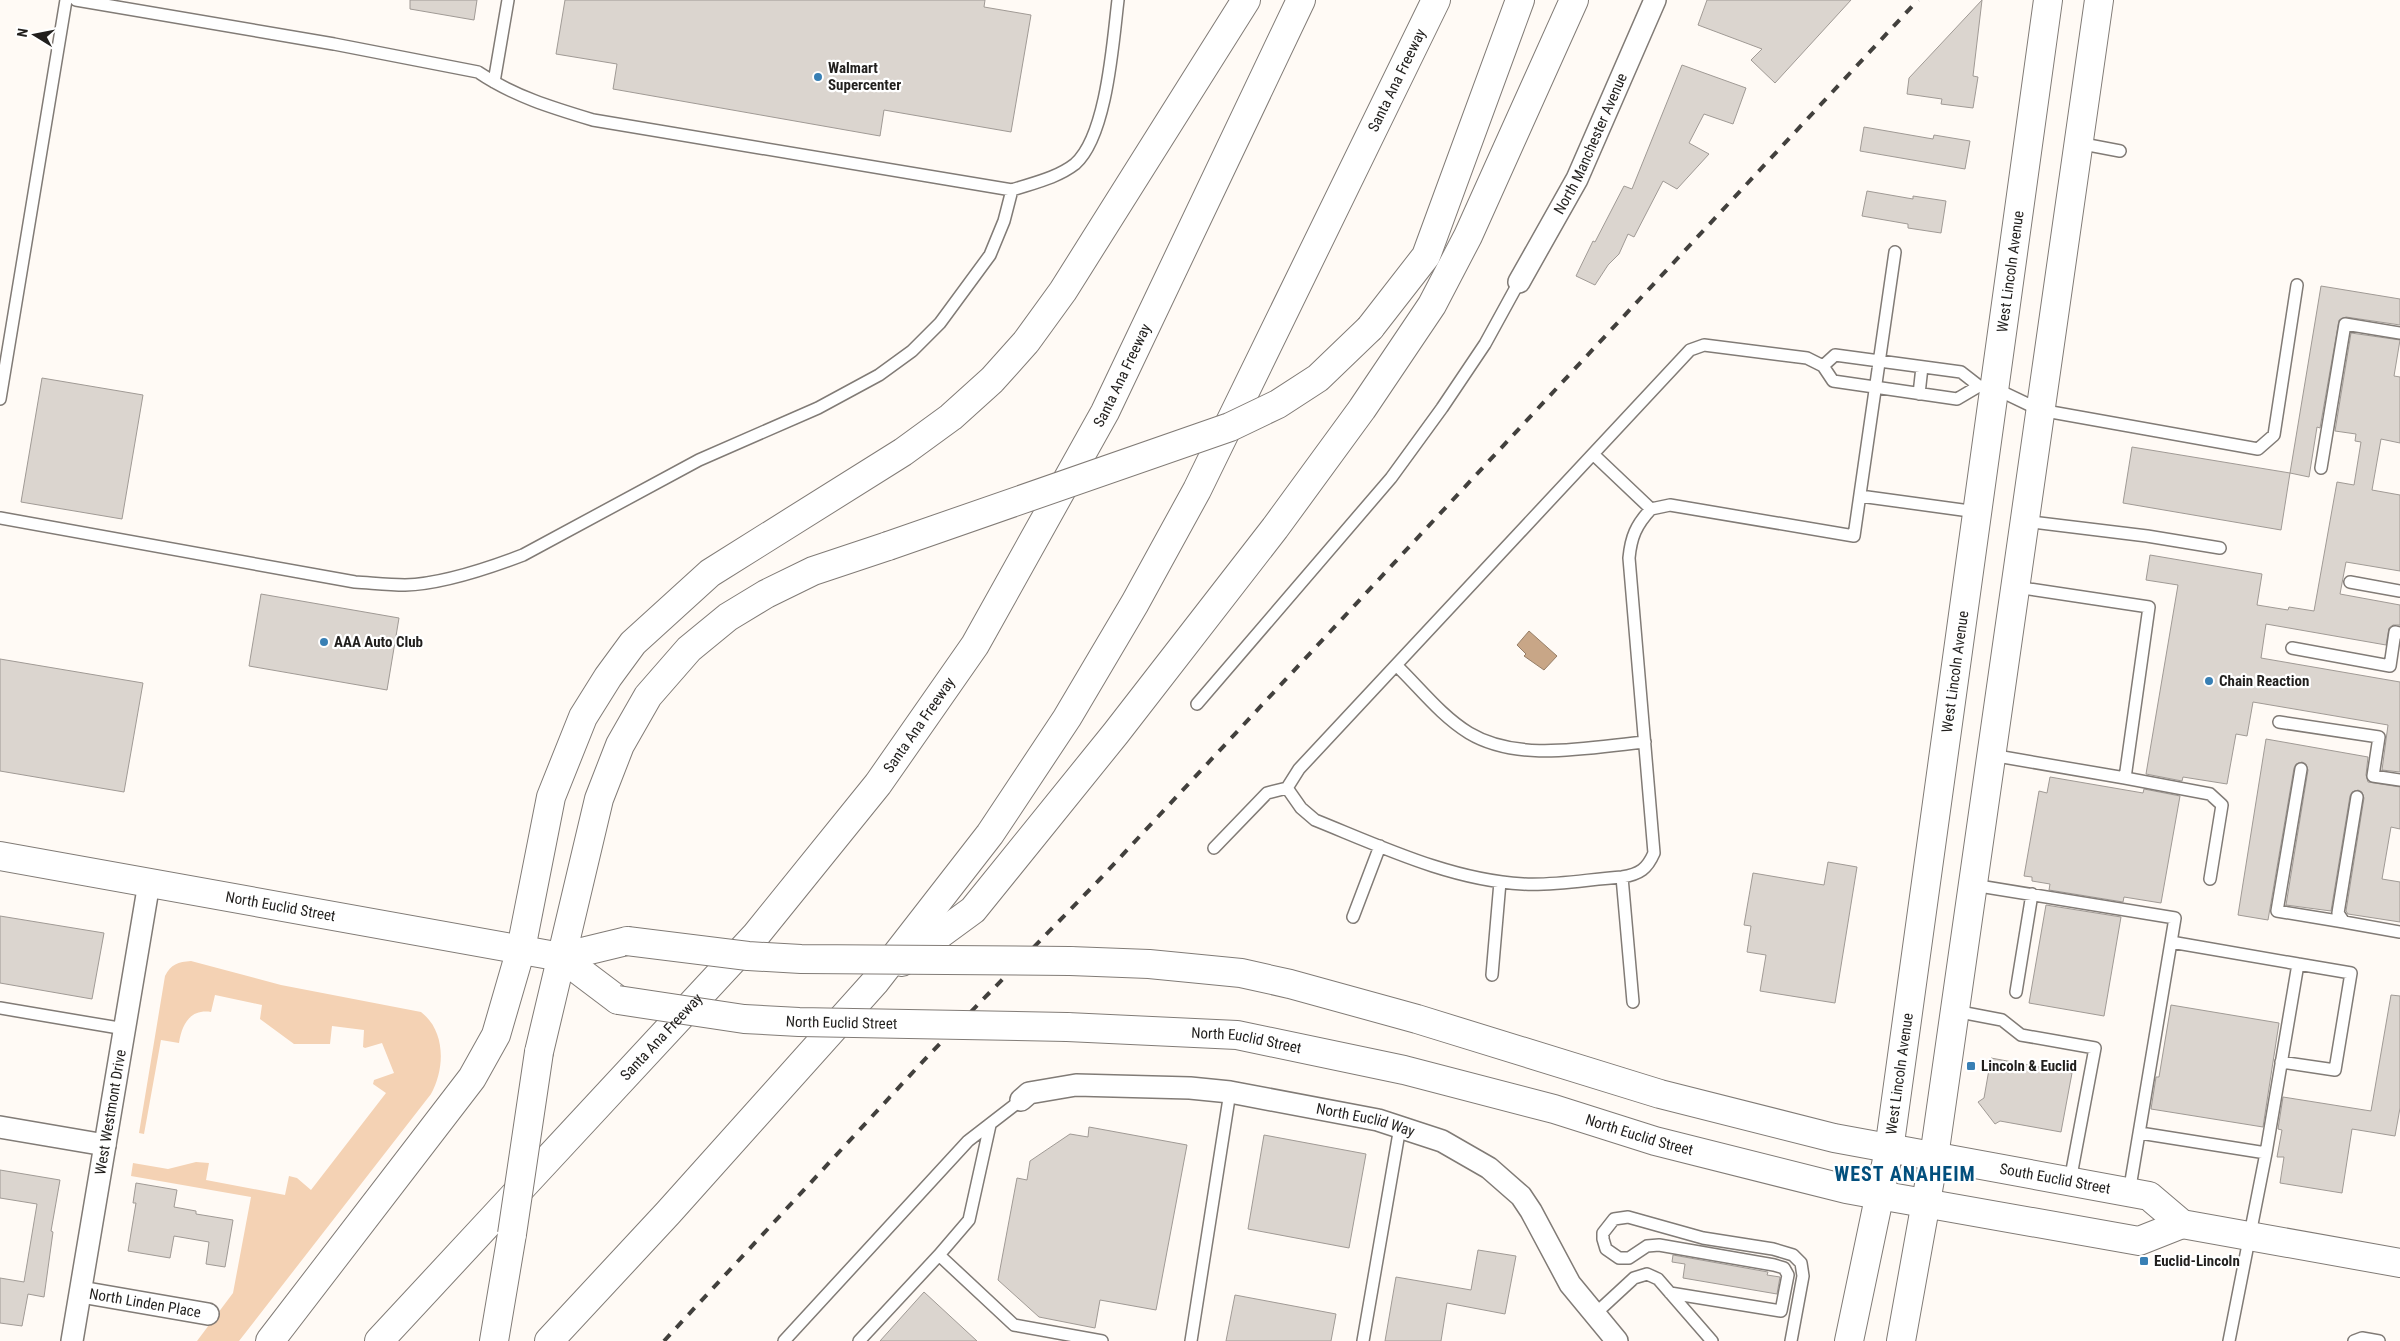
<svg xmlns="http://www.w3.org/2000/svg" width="2400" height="1341" viewBox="0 0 2400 1341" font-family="'Roboto Condensed',sans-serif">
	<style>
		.green { fill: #f4d2b4 }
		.water { fill: #c8a687; stroke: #967e67 }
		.building { fill: #dbd5cf; stroke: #a09a95 }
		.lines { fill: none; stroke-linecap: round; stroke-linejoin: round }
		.service-casing { stroke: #817b76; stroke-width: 14 }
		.minor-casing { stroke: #817b76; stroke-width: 24 }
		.primary-casing { stroke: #817b76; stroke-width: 30 }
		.motorway-casing { stroke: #817b76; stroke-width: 30 }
		.service { stroke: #fff; stroke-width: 11 }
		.minor { stroke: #fff; stroke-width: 21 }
		.primary { stroke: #fff; stroke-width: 28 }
		.motorway { stroke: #fff; stroke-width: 28 }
		.rail { stroke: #42403d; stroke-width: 4; stroke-dasharray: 9 9; stroke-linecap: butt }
		.primary-bridge-casing { stroke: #817b76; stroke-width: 30; stroke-linecap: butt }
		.motorway-bridge-casing { stroke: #817b76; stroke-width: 30; stroke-linecap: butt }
		.primary-bridge { stroke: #fff; stroke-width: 28 }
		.motorway-bridge { stroke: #fff; stroke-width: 28 }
		.poi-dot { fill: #387fb4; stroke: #fff; stroke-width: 2 }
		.labels { text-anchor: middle; stroke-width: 4.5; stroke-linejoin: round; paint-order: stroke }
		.poi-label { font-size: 15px; font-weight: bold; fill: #211f1d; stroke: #fff; text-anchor: start }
		.street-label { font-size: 15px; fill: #211f1d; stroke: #fff }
		.district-label { font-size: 20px; font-weight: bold; letter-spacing: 1px; fill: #024f7d; stroke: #fff }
	</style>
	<rect width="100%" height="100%" fill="#fffaf5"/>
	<path class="green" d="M191,961L281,985L421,1012C446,1031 445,1069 431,1094L239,1341H197L233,1293L251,1197L131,1176L133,1163L168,1169L196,1162L209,1163L206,1180L285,1195L289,1176L297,1178L311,1190L386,1093L373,1084L374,1080L394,1073L382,1043L365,1048L363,1047L364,1030L332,1026L330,1044H294L260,1019L262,1005L215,995L211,1012C190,1009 182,1024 179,1043L161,1040L144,1134L139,1133L165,976C171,964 178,962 191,961Z"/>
	<path class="water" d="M1529,631L1557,656L1544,670L1524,656L1526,654L1517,645Z"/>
	<path class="building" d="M410,0H477L474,20L410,9Z
		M565,0H985L984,7L1031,15L1011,132L884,110L880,136L613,89L617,64L556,54Z
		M1707,0H1851L1775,83L1751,60L1762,49L1698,25Z
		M1982,0L1973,76L1978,77L1973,108L1941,104L1942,99L1907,94L1909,78Z
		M1682,65L1746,88L1733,124L1704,114L1689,143L1709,154L1677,189L1663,181L1634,237L1628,234L1619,254L1608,265L1595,285L1576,276L1593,241L1595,242L1624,186L1632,189Z
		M1864,127L1933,139L1934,135L1970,141L1965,169L1860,151Z
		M1867,191L1913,199V196L1946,201L1941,233L1908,228V224L1862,216Z
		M2321,286L2400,299V325L2346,317L2339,320L2320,428L2317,427L2309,477L2290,473Z
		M2351,333L2400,340L2394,376L2400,377V443L2381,439L2372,490L2400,495V571L2346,562L2340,594L2400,605V625H2393L2389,628L2386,645L2266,624L2261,658L2400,682V772L2382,770L2388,725L2253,702L2247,736L2236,734L2227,784L2183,777L2182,781L2146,774L2178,585L2146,580L2150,555L2262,574L2257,605L2288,610L2289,607L2314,611L2337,482L2354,485L2361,442L2355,441L2356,434L2335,431Z
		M42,378L143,395L122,519L21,502Z
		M2132,447L2290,473L2281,530L2123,503Z
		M261,594L399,618L387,690L249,666Z
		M0,659L143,683L124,792L0,771Z
		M2266,739L2368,757L2366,775L2368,782L2400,787V829L2391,827L2382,879L2400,882V922L2348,914L2346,911L2364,798L2362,792L2358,790L2352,792L2350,796L2331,911L2286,905L2308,770L2306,764L2302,762L2296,764L2294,768L2268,920L2238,915Z
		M2050,777L2143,793L2144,789L2180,796L2161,903L2124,897L2123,902L2049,890L2050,884L2032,881V877L2024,876L2039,791L2047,793Z
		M1828,862L1857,867L1835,1003L1760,991L1766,955L1747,952L1751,926L1744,925L1753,873L1824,885Z
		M2046,905L2121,917L2104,1016L2029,1003Z
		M0,916L104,933L92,999L0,983Z
		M2391,995L2400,996V1108L2395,1136L2352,1129L2342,1193L2280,1183L2284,1157H2277L2282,1130L2278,1129L2283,1097L2371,1111Z
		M2171,1005L2279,1023L2263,1127L2151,1109L2156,1077H2159Z
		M1991,1058L2072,1073L2061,1132L2000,1121L1995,1124L1978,1102L1984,1098Z
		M1089,1127L1187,1145L1156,1310L1100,1300L1095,1328L1039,1317L998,1280L1017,1178L1027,1180L1030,1161L1070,1134L1088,1137Z
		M1264,1135L1366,1154L1349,1248L1248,1229Z
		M0,1170L60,1180L51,1231L53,1232L44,1297L28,1294L22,1326L0,1323V1278L24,1282L37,1204L0,1198Z
		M136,1183L177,1190L174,1207L196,1211V1214L233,1220L225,1267L206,1264L209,1242L174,1236L170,1258L128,1251L136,1203H133Z
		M1478,1250L1516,1256L1505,1314L1447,1303L1441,1341H1385L1396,1277L1471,1290Z
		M1673,1255L1768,1272L1767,1275L1780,1277L1777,1294L1683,1278L1685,1264L1672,1262Z
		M924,1292L977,1341H880Z
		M1235,1295L1336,1314L1331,1341H1226Z"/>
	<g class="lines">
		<defs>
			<path id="service" d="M76,0L334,44L478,72C513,96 553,108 593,120L1012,190C1033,183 1057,178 1075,164C1107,136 1113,41 1118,0
				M494,82L508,0
				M2078,143L2120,151
				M1979,386L1957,399L1833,381L1823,366L1835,355L1961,372L1979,386L1994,388L2040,410L2258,449L2274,435L2297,285
				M1919,394L1922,367
				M0,399L66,0
				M1593,454L1651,509L1670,505L1854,536L1895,252
				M2321,468L2345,324L2400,333
				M1860,496L1977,512
				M0,518L355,582C372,583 388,585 405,585C442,584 489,568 523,555L699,460L818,408L879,375L912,351L940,323L990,255L1004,221L1012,190
				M2024,521L2147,536L2220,548
				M2350,582L2400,591
				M2292,648L2390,666L2395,632L2400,633
				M1396,665C1419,687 1441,716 1469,733C1519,763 1590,747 1645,742
				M1197,704L1391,478L1442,408L1485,344L1519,282
				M2279,722L2379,737L2373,776L2400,780
				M1991,755L2125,778L2149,607L2016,587
				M2301,769L2277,911L2344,922
				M2125,778L2210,794L2222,805L2210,879
				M1287,788L1301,808L1315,820C1382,847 1451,880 1523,884C1555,886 1590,879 1622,877C1640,874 1647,869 1654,853L1629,558C1631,537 1636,525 1651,509
				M2357,797L2338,913L2344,922L2400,932
				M1214,848L1267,793L1287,788L1299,769L1690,350L1704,345L1807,358L1823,366
				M1622,877L1633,1002
				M1973,885L2175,918L2171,942L2298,964L2266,1153L2229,1341
				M1353,917L1380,846
				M1492,975L1500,882
				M2016,992L2032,894
				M0,1008L125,1029
				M1955,1011L2002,1020L2021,1035L2095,1048L2070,1181
				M2281,1062L2335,1070L2351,973L2298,964
				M990,1125L969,1220L939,1255L1014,1325L1102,1341
				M2140,1133L2266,1153
				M2129,1193L2171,942
				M1670,1293L1781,1311L1788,1275L1784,1268L1774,1265L1659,1245L1647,1246L1629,1258H1619L1606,1249L1603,1239V1233L1614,1219L1628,1217L1703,1238L1773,1249L1793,1255L1801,1263L1803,1276L1791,1341
				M1595,1314L1634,1278L1647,1274L1658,1279L1712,1341
				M784,1341L968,1141L1021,1100
				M859,1341L939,1255
				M1191,1341L1230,1092
				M1363,1341L1400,1127
				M2354,1341L2362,1338L2379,1341"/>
			<g id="minor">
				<path id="s1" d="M1519,282L1577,179L1655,0"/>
				<path id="s2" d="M1021,1100L1029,1093L1076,1085L1190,1088L1230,1092L1378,1120L1442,1141L1489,1168L1521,1196L1531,1211L1570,1284L1617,1341"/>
				<path d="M0,1127L105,1145"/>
				<path id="s3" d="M81,1292L208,1314"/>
				<path id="s4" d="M72,1341L149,883"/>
			</g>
			<g id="primary">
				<path id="s5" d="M0,856L561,957L627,941"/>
				<path d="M561,957L618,1000"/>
				<path id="s6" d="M1070,961L1149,964L1241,973L1290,984L1417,1019L1660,1094L1834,1138L2149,1196L2182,1224L2400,1263"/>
				<path id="s7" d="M1067,1027L1237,1035L1404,1070L1554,1109L1655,1141L1846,1189L1879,1195L2139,1241L2182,1224"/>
				<path id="s8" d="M1849,1341L1889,1150L2048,0"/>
				<path d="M1901,1341L1934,1157L2099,0"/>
			</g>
			<g id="motorway">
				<path d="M1370,328L1426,256L1520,0"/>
				<path d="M902,962L973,910L1116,733L1275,528L1362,409L1432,305L1468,236L1574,0"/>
				<path d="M539,1052L599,799L620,745L648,696L689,649L728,617L766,594L813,571L888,546"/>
				<path d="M270,1341L472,1078L496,1035L521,949L551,797L583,717L608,677L633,643L710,573L903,452L951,417L992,380L1026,342L1063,291L1246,0"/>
				<path id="s9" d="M379,1341L756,935L878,784L975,645L1105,412L1301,0"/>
				<path d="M494,1341L512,1234"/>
				<path id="s10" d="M549,1341L668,1213L875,982L990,834L1067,718L1135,603L1197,490L1436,0"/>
			</g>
		</defs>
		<use href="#service" class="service-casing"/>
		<use href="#minor" class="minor-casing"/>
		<use href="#primary" class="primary-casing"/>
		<use href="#motorway" class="motorway-casing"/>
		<use href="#service" class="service"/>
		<use href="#minor" class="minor"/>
		<use href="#primary" class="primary"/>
		<use href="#motorway" class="motorway"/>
		<path class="rail" d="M664,1341L927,1057L1100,879L1918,0"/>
		<defs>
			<g id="primary-bridge">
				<path d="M627,941L748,956L801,959L1070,961"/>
				<path id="s11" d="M618,1000L744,1019L799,1022L1067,1027"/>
			</g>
			<path id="motorway-bridge" d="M888,546L1230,427L1278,404L1318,378L1370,328
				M512,1234L539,1052"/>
		</defs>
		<use href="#primary-bridge" class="primary-bridge-casing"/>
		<use href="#motorway-bridge" class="motorway-bridge-casing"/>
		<use href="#primary-bridge" class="primary-bridge"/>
		<use href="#motorway-bridge" class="motorway-bridge"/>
	</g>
	<g class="poi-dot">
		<circle cx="818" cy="77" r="5"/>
		<circle cx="324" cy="642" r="5"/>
		<circle cx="2209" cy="681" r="5"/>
		<rect x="1966" y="1061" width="10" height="10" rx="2.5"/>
		<rect x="2139" y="1256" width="10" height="10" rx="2.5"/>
	</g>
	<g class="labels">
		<g class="poi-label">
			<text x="828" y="73">Walmart<tspan x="828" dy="17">Supercenter</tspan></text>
			<text x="334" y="647">AAA Auto Club</text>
			<text x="2219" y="686">Chain Reaction</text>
			<text x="1981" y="1071">Lincoln &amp; Euclid</text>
			<text x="2154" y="1266">Euclid-Lincoln</text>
		</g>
		<g class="street-label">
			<text dy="5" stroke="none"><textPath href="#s10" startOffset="1530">Santa Ana Freeway</textPath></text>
			<text dy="5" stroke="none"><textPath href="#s1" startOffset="156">North Manchester Avenue</textPath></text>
			<text dy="5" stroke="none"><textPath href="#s8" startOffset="1082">West Lincoln Avenue</textPath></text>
			<text dy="5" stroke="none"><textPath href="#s9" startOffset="1225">Santa Ana Freeway</textPath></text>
			<text dy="5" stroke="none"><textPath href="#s8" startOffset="678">West Lincoln Avenue</textPath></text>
			<text dy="5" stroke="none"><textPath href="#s9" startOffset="820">Santa Ana Freeway</textPath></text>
			<text dy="5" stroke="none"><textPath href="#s5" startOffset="285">North Euclid Street</textPath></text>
			<text dy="5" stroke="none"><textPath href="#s11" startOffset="225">North Euclid Street</textPath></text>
			<text dy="5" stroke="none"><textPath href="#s9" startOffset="415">Santa Ana Freeway</textPath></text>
			<text dy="5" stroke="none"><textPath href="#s7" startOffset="180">North Euclid Street</textPath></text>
			<text dy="5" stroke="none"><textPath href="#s8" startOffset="272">West Lincoln Avenue</textPath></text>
			<text dy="5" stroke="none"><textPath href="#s4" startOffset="232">West Westmont Drive</textPath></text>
			<text dy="5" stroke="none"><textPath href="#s2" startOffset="351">North Euclid Way</textPath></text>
			<text dy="5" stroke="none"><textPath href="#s7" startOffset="585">North Euclid Street</textPath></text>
			<text dy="5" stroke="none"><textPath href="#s6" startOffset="1012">South Euclid Street</textPath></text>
			<text dy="5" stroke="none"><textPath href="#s3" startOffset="65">North Linden Place</textPath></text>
		</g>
		<g class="district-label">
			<text x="1905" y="1181">WEST ANAHEIM</text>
		</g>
	</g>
	<g transform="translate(35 35) rotate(280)" stroke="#ffffff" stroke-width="4" paint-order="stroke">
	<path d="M0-4L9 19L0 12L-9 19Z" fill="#211f1d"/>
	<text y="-8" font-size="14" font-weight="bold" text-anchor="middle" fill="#211f1d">N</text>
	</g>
</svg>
